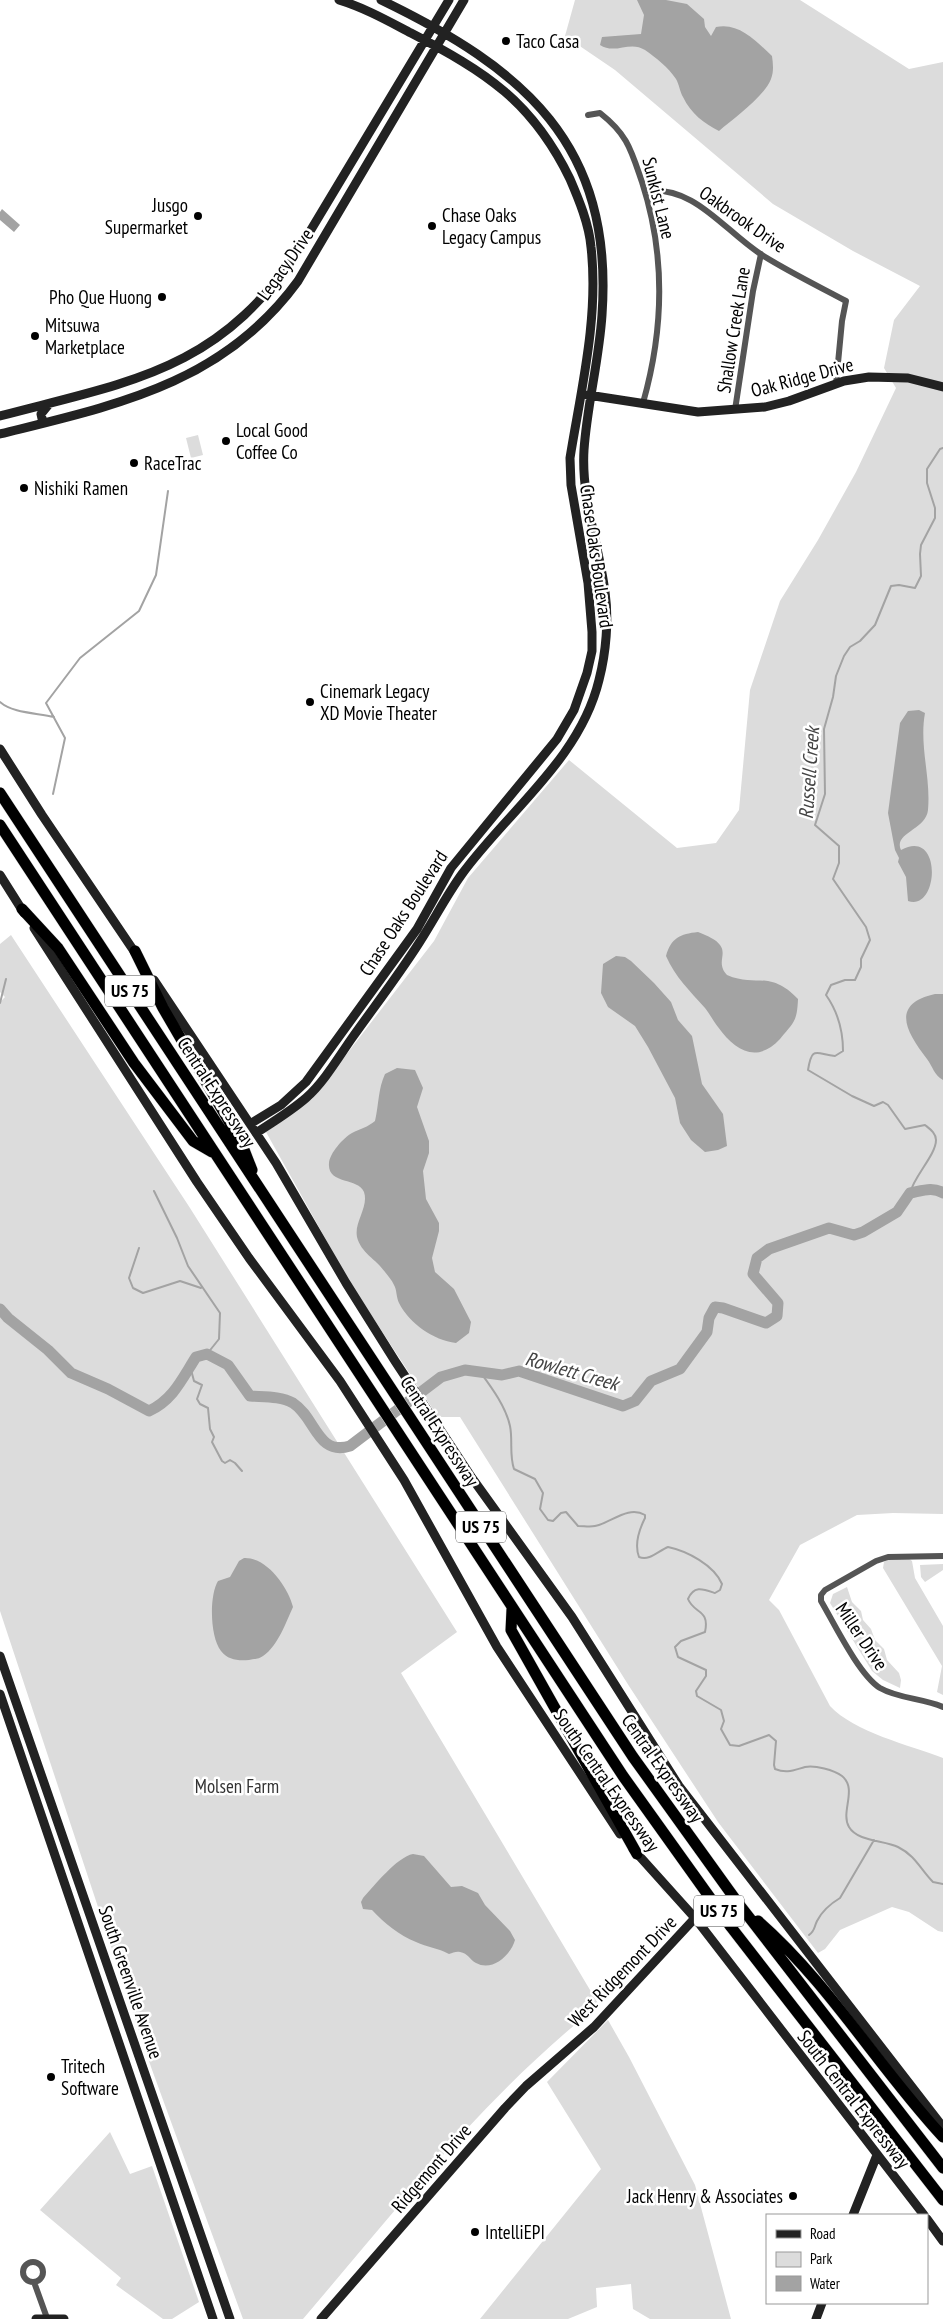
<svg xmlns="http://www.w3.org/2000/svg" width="943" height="2319" viewBox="0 0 943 2319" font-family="'PT Sans Narrow',sans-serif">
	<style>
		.green { fill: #dcdcdc }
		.water { fill: #a3a3a3 }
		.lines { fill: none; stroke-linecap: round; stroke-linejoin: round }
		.stream { stroke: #a3a3a3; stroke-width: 2 }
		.river { stroke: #a3a3a3; stroke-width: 11 }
		.highway-casing { stroke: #dbdbdb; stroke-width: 12 }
		.street { stroke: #555; stroke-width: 6 }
		.secondary { stroke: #222; stroke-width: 9 }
		.highway { stroke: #000; stroke-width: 11 }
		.poi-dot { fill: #000; stroke: #fff; stroke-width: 2 }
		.labels { text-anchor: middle; stroke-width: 5; stroke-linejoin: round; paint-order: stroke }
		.shield { fill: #fff; stroke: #4c4c4c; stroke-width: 1 }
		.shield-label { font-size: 18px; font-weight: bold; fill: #000 }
		.poi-label { font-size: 19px; fill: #000; stroke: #fff; text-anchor: start }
		.street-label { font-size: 19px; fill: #000; stroke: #fff }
		.park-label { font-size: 19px; fill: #333; stroke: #fff }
		.water-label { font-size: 20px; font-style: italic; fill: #444; stroke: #fff }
	</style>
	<rect width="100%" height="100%" fill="#fff"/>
	<path class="green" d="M575,0H800L909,69L943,62V1514L893,1513L857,1515L800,1545L769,1600L779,1610L830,1706C854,1732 909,1745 943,1758V1932L938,1931L909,1912L892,1907L840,1930L825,1949L818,1953L718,1822L629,1686L460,1417H438L349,1281L266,1132L312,1099L434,941L468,878L569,760L677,848L716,843L739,810L750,690L780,601L818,540L856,472L896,388L884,368L894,320L920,286L853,251L773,204L615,70L565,36Z
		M198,435L203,455L191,458L186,438Z
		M11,935L190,1208L457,1632L401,1673L599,2005C485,2095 396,2210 303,2319H243L151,2067L0,1611V1002L5,997L0,992V944Z
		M908,1558L912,1561L915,1578L943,1626V1695L937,1692L942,1666L883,1568L884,1562L887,1560Z
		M943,1564V1570L925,1582L921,1577L920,1565Z
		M847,1587L852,1602L861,1611L863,1620L871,1629L875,1640L884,1649L887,1660L899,1673L901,1680L900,1688L883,1680L872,1671L830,1603L833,1594Z
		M608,2020L629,2057L695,2185L731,2319H650L633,2309L631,2284L596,2288L597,2307L568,2319H480L601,2169L547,2082Z
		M110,2132L130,2174L152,2166L199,2302L172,2319H163L116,2285L121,2278L40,2210Z"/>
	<path class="water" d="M637,0H666L687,4L704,19L705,27L711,36L716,27C739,22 756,41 772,56C773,64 774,71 771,79C765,96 733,119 719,131C704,123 691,114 683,97C680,92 679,84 676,79C669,68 655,57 645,50C630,40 615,55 600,45L602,37L641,34L644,15Z
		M2,209L20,225L14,232L0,220V212Z
		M919,710L925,713C919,746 931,777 928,810C926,830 893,833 901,850C943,827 939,912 908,901L906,877L898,862L899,858L895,850L888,813L900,723L908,711Z
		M698,932C741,948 711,958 727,975C757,988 769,969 798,999C797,1022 794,1022 780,1039C757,1064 735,1051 718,1027C713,1021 710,1014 705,1008C690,991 675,977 666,956C671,938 680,934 698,932Z
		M616,956L625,957L631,961L654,983L671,1002L678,1020L692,1036L702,1084L723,1114L727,1146L718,1150L705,1152L691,1140L680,1123L675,1098L648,1047L635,1026L608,1007L601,993L603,964Z
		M935,994H943V1080C934,1075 933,1067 927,1059C906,1032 890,1004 935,994Z
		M397,1068L415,1070L423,1088L417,1107L429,1141V1153L423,1171L426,1199L439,1223V1231L432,1258L435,1272L454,1289L471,1322L469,1333L456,1343C433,1340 410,1324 399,1303C396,1297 397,1290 394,1285C392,1280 388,1276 385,1272C376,1259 361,1253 357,1237C354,1222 369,1207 364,1192C358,1177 327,1185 329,1163C330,1153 343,1138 352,1133C360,1129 368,1127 375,1121C379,1104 378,1089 385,1074Z
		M244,1558C267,1557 288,1587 293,1607C286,1622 278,1646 263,1656C259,1659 254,1659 249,1660C238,1661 228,1660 221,1651C210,1637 209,1596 218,1581L230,1577L239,1561Z
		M413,1854L424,1856L451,1887L462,1886L478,1893L485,1905L510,1931L515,1940C511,1955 492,1972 476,1963C470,1960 468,1953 460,1952C456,1951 453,1953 449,1954C438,1948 427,1947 416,1942C399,1935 384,1923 372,1910L363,1909L361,1902L363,1898C374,1886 397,1857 413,1854Z"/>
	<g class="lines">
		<path class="stream" d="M0,702C12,713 37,713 54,717
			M53,794L65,738L46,703L80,658L139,611L156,575L168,491
			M0,1003L6,979
			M154,1191L177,1238L188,1266L220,1313L219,1339L207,1354
			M910,1193C914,1176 936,1155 936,1140C936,1133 930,1129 925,1125L905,1129L888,1105L883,1102L874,1106L852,1096L808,1070C812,1045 816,1054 835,1056L843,1051C843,1030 838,1012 826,995L831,985L845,980H855L861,967V959L870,940L866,927L833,879L839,863V846L815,825L825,794L824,729L833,697L836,676L844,656L850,647L860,641L875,625L891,586L899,585L915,588L921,576L920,554L921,545L935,518V508L927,483V469L940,449L943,448
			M139,1248L129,1278L133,1288L143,1293L180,1281L201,1288
			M190,1366L194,1381L202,1385L197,1399L200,1404L208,1408L210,1429L214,1437L212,1442L222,1461L225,1463L230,1460L235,1463L242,1471
			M481,1373C492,1388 506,1407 510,1426C513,1440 509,1454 514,1469L535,1479L543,1493L540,1509L548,1520L553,1521L561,1513L566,1512L578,1526C584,1526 590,1527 595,1526C611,1523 628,1505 645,1515V1518C639,1530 634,1544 639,1557C650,1561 658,1551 668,1547C687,1551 714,1565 722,1584L720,1590L715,1593C703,1589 694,1585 688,1599C694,1614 710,1609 705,1632L681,1641L675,1647L678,1657L706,1670V1676L696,1691L697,1696L721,1710L724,1721L721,1729L730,1745L739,1746L769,1735L776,1741L774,1765L775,1769C787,1774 794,1770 805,1767C815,1765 834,1770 842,1776C858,1789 840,1812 849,1827C858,1842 884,1840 898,1847C916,1856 920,1869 933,1882L943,1884
			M809,1935C815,1931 814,1927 817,1921C822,1911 830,1904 840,1898L874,1840"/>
		<path class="river" d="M0,1309L8,1318L48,1350L71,1373L108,1389L149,1411C173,1400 182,1379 196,1357L207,1354L228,1365L250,1396C264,1397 281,1396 293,1403C316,1418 317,1456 350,1446L441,1377L465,1370L502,1375L519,1371L623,1406L635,1401L651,1381L680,1369L707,1332L709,1318L715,1307L723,1308L766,1323L777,1316L778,1303L753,1274L757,1258L769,1249L829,1228L854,1235L863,1232L897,1212L910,1193C921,1191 933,1186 943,1193"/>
		<defs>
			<path id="highway" d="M0,793L633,1757L738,1903L943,2168
				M0,825L623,1776L731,1927L943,2200
				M22,909L58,948L134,1063L193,1141L212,1152
				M135,951L163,1008L241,1142L252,1170
				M512,1609L511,1630L637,1854
				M758,1921C830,1984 878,2067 943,2137"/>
		</defs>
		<use href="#highway" class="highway-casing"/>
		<path class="street" d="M588,115L600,113C628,135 631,150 642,182C666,256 664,329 643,403
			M645,191C695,185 723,230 762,255C789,272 818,286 846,301L842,321L836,384
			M735,410L753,291L761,254
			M943,1556L888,1557L876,1561L825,1590L821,1595V1601C834,1623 859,1675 880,1688C899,1699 923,1698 943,1707
			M23 2272a10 10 0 1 1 20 0a10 10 0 1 1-20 0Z
			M34,2282L47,2318"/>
		<path class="secondary" d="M588,395L698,412L765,407L789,401L844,381L869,377L908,378L943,387
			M0,416C132,381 219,371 300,248L449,0
			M43,423L41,414L50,403
			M0,434C116,405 223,384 298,281L464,0
			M0,749L42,815L138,957
			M0,875L24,913
			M34,928L197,1182L249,1258L340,1381L404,1480L497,1647L620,1834
			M154,980L276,1163L346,1283L395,1361L472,1478L572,1617L679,1786L943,2127
			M250,1124L281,1105L306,1082L417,929L451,868L557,739L574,710L587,673L592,651V632L588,583L571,485L570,458C581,390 599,317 591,247C589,224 579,200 570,179C532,101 486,72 411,33C388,21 365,8 339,0
			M256,1133C273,1122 291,1111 306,1098C324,1082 338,1058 352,1038C374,1007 398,976 419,943C434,920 446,896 462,874C508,811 580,759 599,680C606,653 609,620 605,592C599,545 581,498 584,450C587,405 599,361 602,315C614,144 524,69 381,0
			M0,1656L230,2319
			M0,1694L213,2319
			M633,1849L695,1918L924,2215
			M853,2215L877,2155
			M927,2219L943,2241
			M36,2319H64
			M321,2319L505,2108L526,2086L594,2027L695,1918
			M816,2319L822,2303"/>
		<use href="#highway" class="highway"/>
	</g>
	<g class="poi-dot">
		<circle cx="506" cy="41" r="5"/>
		<circle cx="198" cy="216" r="5"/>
		<circle cx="432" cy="226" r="5"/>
		<circle cx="162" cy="297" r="5"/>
		<circle cx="35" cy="336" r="5"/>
		<circle cx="226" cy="441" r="5"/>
		<circle cx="134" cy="463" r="5"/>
		<circle cx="24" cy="488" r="5"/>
		<circle cx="310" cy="702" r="5"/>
		<circle cx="51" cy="2077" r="5"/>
		<circle cx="793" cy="2196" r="5"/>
		<circle cx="475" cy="2232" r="5"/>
	</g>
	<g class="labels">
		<g class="shield">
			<rect x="105" y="975.5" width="50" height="31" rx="4"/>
			<rect x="456" y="1511.5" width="50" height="31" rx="4"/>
			<rect x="694" y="1895.5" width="50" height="31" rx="4"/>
		</g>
		<g class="shield-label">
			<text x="130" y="997">US 75</text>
			<text x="481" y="1533">US 75</text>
			<text x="719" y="1917">US 75</text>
		</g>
		<g class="poi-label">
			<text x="516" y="48">Taco Casa</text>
			<text x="188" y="212" text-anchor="end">Jusgo<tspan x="188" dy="22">Supermarket</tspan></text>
			<text x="442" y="222">Chase Oaks<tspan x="442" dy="22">Legacy Campus</tspan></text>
			<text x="152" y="304" text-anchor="end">Pho Que Huong</text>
			<text x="45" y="332">Mitsuwa<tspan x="45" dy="22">Marketplace</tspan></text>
			<text x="236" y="437">Local Good<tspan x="236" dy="22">Coffee Co</tspan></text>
			<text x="144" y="470">RaceTrac</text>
			<text x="34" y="495">Nishiki Ramen</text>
			<text x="320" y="698">Cinemark Legacy<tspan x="320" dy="22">XD Movie Theater</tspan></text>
			<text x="61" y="2073">Tritech<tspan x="61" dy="22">Software</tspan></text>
			<text x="783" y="2203" text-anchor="end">Jack Henry &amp; Associates</text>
			<text x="485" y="2239">IntelliEPI</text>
		</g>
		<g class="street-label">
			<text transform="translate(659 198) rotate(76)" y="7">Sunkist Lane</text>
			<text transform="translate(743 219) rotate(35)" y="7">Oakbrook Drive</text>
			<text transform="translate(285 264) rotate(-55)" y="7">Legacy Drive</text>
			<text transform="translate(733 330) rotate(-81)" y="7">Shallow Creek Lane</text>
			<text transform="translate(802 377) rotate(-15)" y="7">Oak Ridge Drive</text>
			<text transform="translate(597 556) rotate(82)" y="7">Chase Oaks Boulevard</text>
			<text transform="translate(403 913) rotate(-57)" y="7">Chase Oaks Boulevard</text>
			<text transform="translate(217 1092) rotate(57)" y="7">Central Expressway</text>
			<text transform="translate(440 1431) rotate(57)" y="7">Central Expressway</text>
			<text transform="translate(862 1636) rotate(56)" y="7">Miller Drive</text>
			<text transform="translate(663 1768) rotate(55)" y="7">Central Expressway</text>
			<text transform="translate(607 1780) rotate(55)" y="7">South Central Expressway</text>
			<text transform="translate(622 1971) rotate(-46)" y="7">West Ridgemont Drive</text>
			<text transform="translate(131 1982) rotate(71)" y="7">South Greenville Avenue</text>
			<text transform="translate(854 2099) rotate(52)" y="7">South Central Expressway</text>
			<text transform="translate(431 2168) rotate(-49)" y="7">Ridgemont Drive</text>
		</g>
		<g class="park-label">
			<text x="237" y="1793">Molsen Farm</text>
		</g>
		<g class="water-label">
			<text transform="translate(809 773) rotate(-86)" y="7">Russell Creek</text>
			<text transform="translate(572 1371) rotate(16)" y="7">Rowlett Creek</text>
		</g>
	</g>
	<rect x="766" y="2214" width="162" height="90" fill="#ffffff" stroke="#999999"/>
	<rect x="776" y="2230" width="25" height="8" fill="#222222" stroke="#999999"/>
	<text x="810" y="2239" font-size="15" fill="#000000">Road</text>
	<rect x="776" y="2252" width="25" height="15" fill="#dcdcdc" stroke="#999999"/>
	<text x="810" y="2264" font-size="15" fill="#000000">Park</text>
	<rect x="776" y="2276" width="25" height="15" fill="#a3a3a3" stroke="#999999"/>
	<text x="810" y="2289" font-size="15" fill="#000000">Water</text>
</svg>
